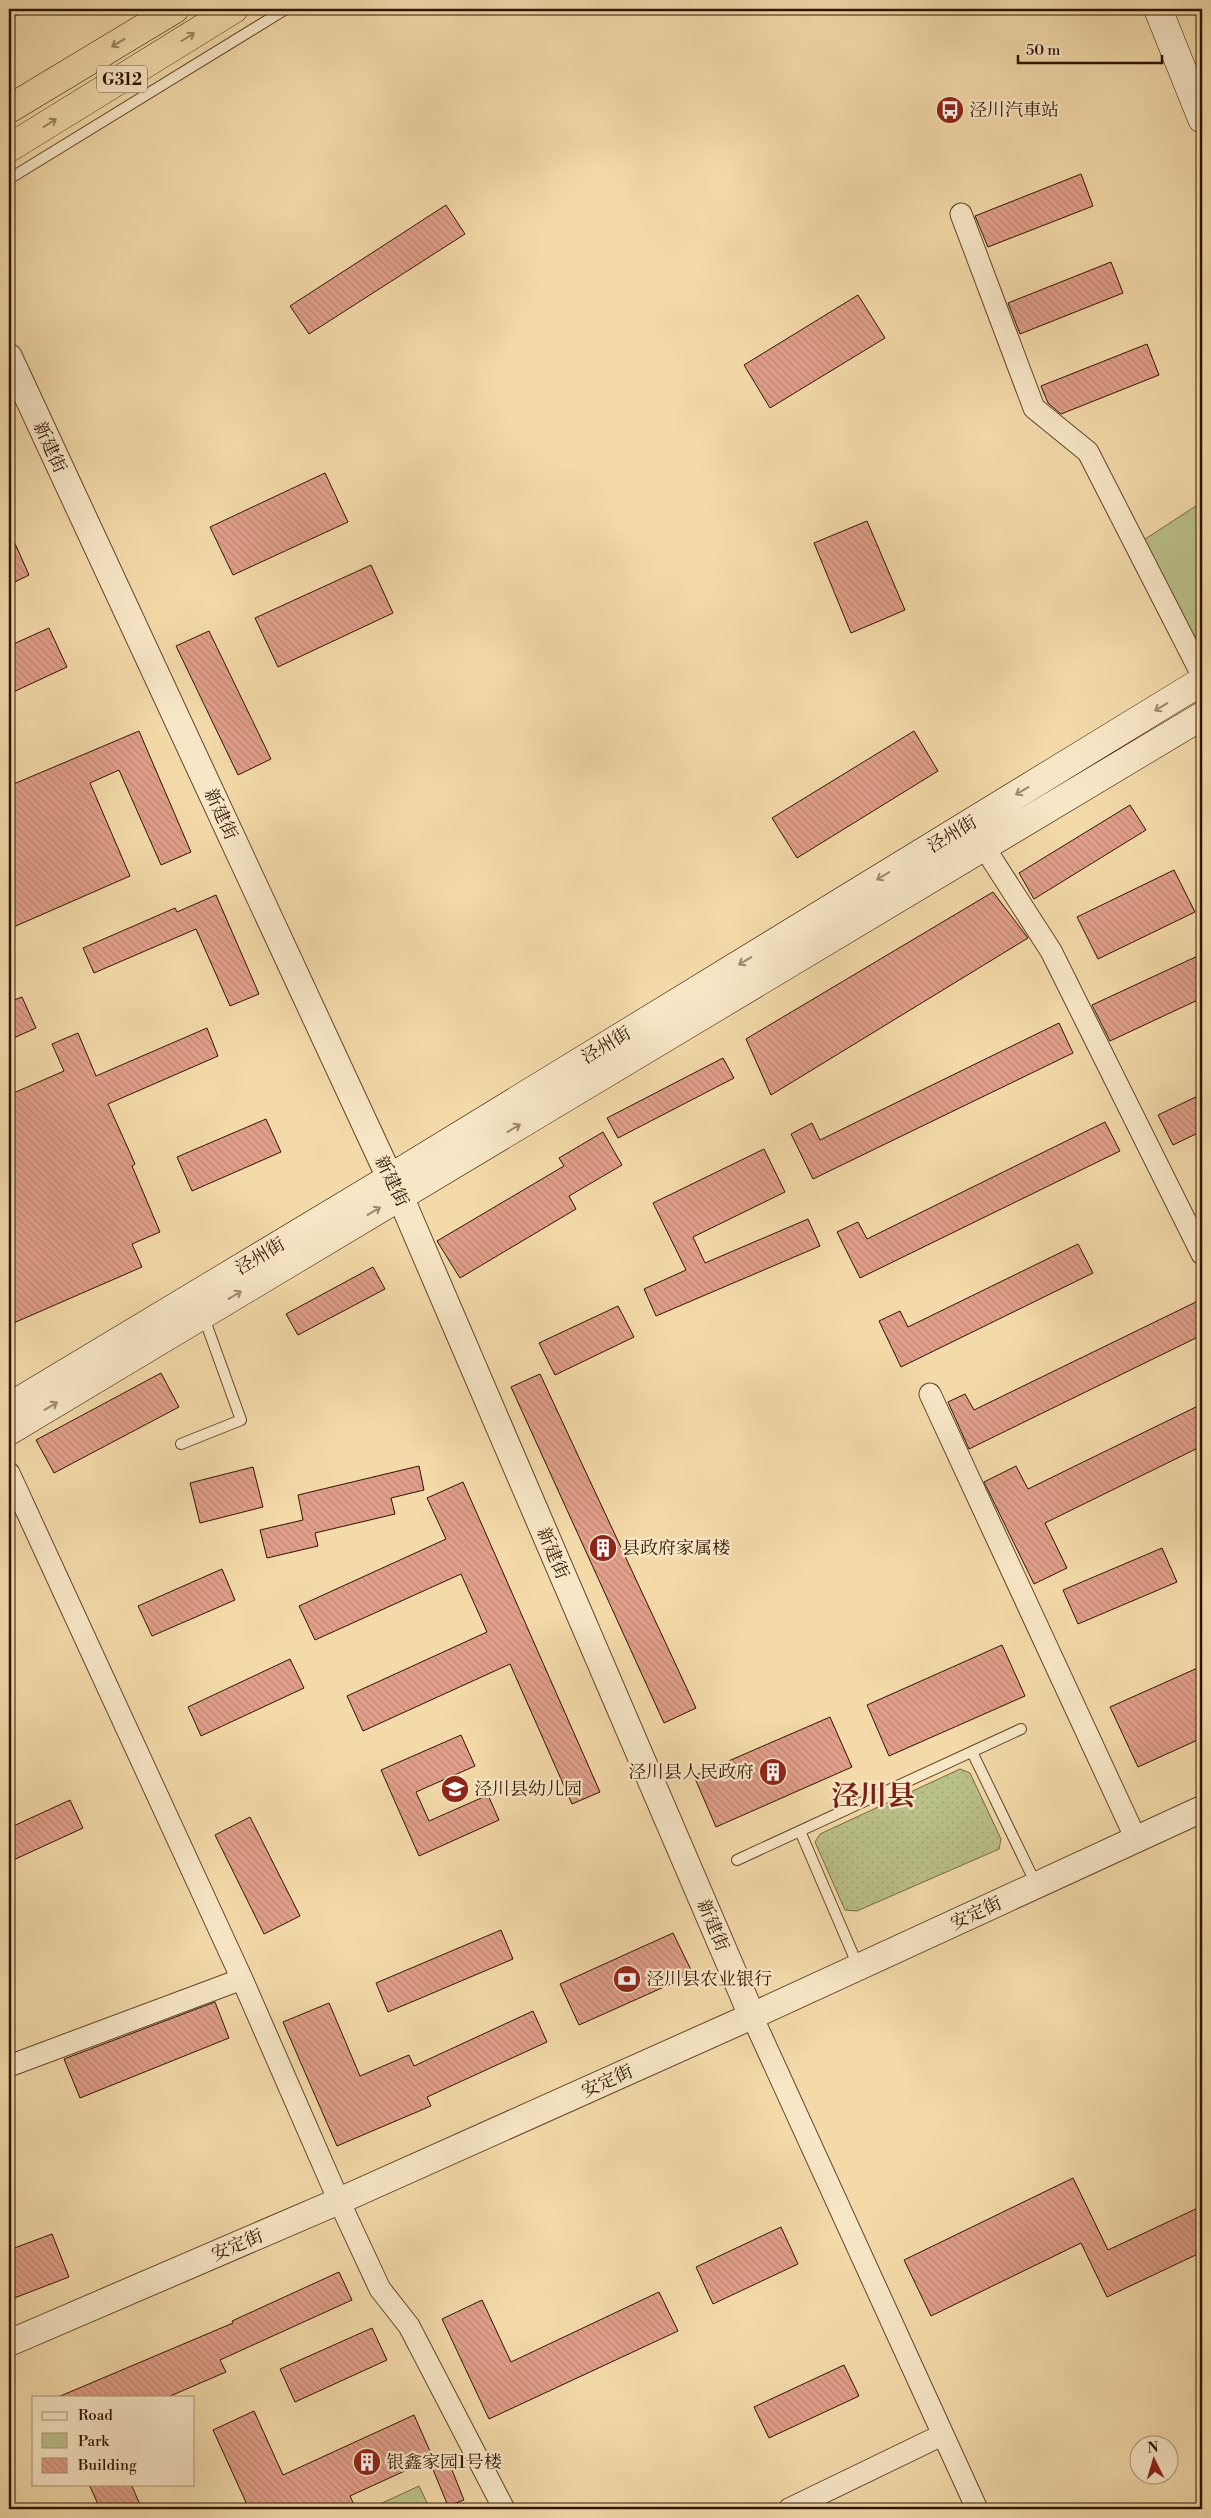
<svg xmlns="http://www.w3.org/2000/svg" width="1211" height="2518" viewBox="0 0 1211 2518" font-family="'Libre Bodoni','Noto Serif SC',serif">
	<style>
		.grass { fill: url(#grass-dots); stroke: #746a44 }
		.wetland { fill: url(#wetland-marsh); stroke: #746a44 }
		.park { fill: #bac089; stroke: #746a44 }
		.building { fill: url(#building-back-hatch); stroke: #2f1400 }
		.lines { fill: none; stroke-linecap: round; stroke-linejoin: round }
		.service-casing { stroke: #60462a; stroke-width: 12 }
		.minor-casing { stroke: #60462a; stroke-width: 23 }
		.tertiary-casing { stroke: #60462a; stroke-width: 28 }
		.secondary-casing { stroke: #2f1400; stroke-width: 29 }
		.trunk-casing { stroke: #2f1400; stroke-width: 29 }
		.service { stroke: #f8e7c7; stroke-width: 10 }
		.minor { stroke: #f8e7c7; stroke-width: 21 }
		.tertiary { stroke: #f8e7c7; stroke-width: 26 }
		.secondary { stroke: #f8e7c7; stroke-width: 28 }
		.trunk { stroke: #f4daa9; stroke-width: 28 }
		.oneway { stroke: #9b815d }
		.oneway2 { stroke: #9e886d }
		.labels { text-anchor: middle; stroke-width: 4.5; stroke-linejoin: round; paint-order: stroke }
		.shield { fill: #f8e7c7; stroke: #6b533c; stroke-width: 1 }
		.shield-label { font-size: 16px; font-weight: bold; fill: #2f1400 }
		.poi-label { font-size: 18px; fill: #2f1400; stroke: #f8e7c7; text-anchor: start }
		.street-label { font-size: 18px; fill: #2f1400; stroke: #f8e7c7 }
		.town-label { font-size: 28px; font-weight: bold; fill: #7a1f14; stroke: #f8e7c7 }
	</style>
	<defs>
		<pattern id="grass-dots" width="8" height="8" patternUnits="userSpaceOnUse" patternTransform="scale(1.25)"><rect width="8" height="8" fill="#bac089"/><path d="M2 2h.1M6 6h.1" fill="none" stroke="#a0a474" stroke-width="1.8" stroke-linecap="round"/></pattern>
		<pattern id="wetland-marsh" width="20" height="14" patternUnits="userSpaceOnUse" patternTransform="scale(1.25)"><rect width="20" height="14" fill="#bac089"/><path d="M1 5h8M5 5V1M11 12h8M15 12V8" fill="none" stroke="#a0a474"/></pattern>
		<pattern id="building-back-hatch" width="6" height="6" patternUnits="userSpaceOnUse" patternTransform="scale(1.25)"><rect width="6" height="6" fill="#e19f8a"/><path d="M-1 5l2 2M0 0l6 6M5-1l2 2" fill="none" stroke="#c18875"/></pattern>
	</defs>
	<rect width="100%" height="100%" fill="#f4daa9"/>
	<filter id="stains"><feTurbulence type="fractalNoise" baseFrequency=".004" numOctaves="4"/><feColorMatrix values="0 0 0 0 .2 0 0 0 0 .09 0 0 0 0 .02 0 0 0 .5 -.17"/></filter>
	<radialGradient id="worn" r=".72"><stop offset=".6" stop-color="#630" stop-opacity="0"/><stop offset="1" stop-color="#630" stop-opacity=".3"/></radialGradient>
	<path class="grass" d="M960,1769L970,1773L1001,1839L999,1849L857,1911L845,1910L815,1842L820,1834Z"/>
	<path class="wetland" d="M9,9H28L9,20Z"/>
	<path class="park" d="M1202,502V634L1195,637L1139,543Z
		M419,2486L430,2509H369Z"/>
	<path class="building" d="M1081,174L1093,206L988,247L975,216Z
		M446,205L465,234L309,334L290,306Z
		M1111,262L1123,293L1020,334L1008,303Z
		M858,295L885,338L770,408L744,365Z
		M1147,344L1159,375L1061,414L1048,403L1041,386Z
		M325,473L348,522L233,575L210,527Z
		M867,521L905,610L851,633L814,543Z
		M9,530L29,575L9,585Z
		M371,565L393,613L278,667L255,618Z
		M49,628L67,667L9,694V646Z
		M209,631L271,759L238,775L176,646Z
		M139,731L191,852L161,865L119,770L90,783L130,876L9,929V786Z
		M914,731L938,771L797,858L772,818Z
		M1130,805L1146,830L1034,899L1019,873Z
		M1174,870L1195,912L1098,959L1077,917Z
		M993,892L1028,938L771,1095L746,1039Z
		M216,895L259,994L230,1006L196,929L94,973L83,948L175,908L177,912Z
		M1202,954V998L1110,1041L1092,1005Z
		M22,997L36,1028L9,1040V1002Z
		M1059,1023L1073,1053L813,1179L791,1134L812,1123L820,1140Z
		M207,1028L218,1056L108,1104L135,1164L132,1166L160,1232L132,1244L142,1267L9,1325V1095L64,1071L52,1044L78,1033L96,1076Z
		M723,1058L734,1078L618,1138L607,1118Z
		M1202,1094V1131L1173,1145L1158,1115Z
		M266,1119L281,1152L192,1191L177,1157Z
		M1105,1122L1120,1151L860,1278L837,1232L858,1222L867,1239Z
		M603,1132L622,1165L569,1196L576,1209L460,1278L437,1241L564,1166L559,1158Z
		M764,1149L785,1192L693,1237L705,1263L808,1219L820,1246L656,1316L644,1289L686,1270L653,1203Z
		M1078,1244L1093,1273L901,1367L879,1321L900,1311L908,1327Z
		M373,1267L385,1289L298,1335L286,1314Z
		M1202,1299V1335L969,1449L948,1402L965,1394L974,1410Z
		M618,1306L634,1337L555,1375L539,1343Z
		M161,1373L179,1407L54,1473L36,1440Z
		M540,1374L696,1708L664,1723L511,1387Z
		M1202,1404V1446L1045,1523L1067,1568L1034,1584L984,1482L1016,1466L1028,1489Z
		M419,1466L424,1490L391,1498L395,1514L315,1533L318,1546L267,1558L260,1530L303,1520L298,1495Z
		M253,1467L263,1507L200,1523L190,1483Z
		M463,1482L600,1792L572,1804L510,1664L363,1731L347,1696L487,1632L461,1574L315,1640L299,1606L446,1539L427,1498Z
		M1162,1548L1177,1582L1078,1624L1063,1590Z
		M222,1569L235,1600L152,1636L138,1606Z
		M1002,1645L1025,1696L889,1756L867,1705Z
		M290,1659L304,1688L201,1736L188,1707Z
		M1202,1666V1738L1138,1767L1110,1707Z
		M830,1717L852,1767L716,1827L694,1776Z
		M461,1735L475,1766L416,1792L429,1821L488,1795L499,1820L419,1856L381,1770Z
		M70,1800L83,1828L9,1862V1828Z
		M250,1817L300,1916L264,1934L215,1835Z
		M501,1930L513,1959L388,2012L376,1983Z
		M673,1933L693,1974L579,2025L560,1984Z
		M215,2002L229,2038L80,2098L64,2059Z
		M329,2003L360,2076L409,2055L414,2066L533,2011L547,2042L427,2097L431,2106L337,2146L283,2022Z
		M1073,2178L1108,2250L1202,2206V2252L1107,2297L1081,2243L931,2316L904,2260Z
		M781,2227L798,2264L713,2304L696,2267Z
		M52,2234L69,2277L9,2300V2250Z
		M339,2272L352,2300L220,2360L226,2372L168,2397H58L233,2323L232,2321Z
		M659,2292L678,2331L489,2419L442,2319L482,2300L511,2362Z
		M372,2328L387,2360L295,2402L280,2369Z
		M844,2365L859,2396L769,2438L754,2407Z
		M254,2411L283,2475L414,2415L433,2458L350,2496L356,2509H249L213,2430Z
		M448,2460L464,2500L448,2506L432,2467Z
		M89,2484H131L142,2509H100Z"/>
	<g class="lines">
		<defs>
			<path id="service" d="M9,179L286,9
				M181,1444L241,1420L203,1315
				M972,1752L1036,1884
				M800,1831L858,1966
				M737,1860L1021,1729"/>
			<path id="minor" d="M961,214L1034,408L1088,452L1202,675
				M984,847L1051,951L1202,1254
				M930,1394L1136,1839
				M9,1473L242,1979L339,2201L380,2289L409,2326L504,2509
				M752,2016L977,2509
				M9,2066L242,1979
				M789,2509L942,2435"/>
			<path id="tertiary" d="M9,357L390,1178L400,1196L752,2016
				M9,2343L339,2201L752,2016L1202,1809"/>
			<path id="secondary" d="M1158,9L1202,119
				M9,1407L390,1178L1202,681
				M9,1431L1202,716"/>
			<path id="trunk" d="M9,109L175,9
				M9,148L234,9"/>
		</defs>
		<use href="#service" class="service-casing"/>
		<use href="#minor" class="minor-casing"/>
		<use href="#tertiary" class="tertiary-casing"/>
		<use href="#secondary" class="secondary-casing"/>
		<use href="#trunk" class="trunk-casing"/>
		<use href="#service" class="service"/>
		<use href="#minor" class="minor"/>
		<use href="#tertiary" class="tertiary"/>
		<use href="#secondary" class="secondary"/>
		<use href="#trunk" class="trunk"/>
	</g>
	<defs><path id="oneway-shaft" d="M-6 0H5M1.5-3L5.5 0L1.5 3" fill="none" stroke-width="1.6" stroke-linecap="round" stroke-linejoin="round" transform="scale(1.25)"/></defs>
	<g class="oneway">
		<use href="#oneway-shaft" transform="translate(188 37) rotate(-32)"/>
		<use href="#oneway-shaft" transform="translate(118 43) rotate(149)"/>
		<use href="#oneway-shaft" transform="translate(50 123) rotate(-32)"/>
	</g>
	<g class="oneway2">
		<use href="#oneway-shaft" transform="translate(1161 707) rotate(149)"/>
		<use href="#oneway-shaft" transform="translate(1022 791) rotate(149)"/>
		<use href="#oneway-shaft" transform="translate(883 876) rotate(149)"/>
		<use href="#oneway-shaft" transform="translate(745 961) rotate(149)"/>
		<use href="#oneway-shaft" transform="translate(514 1128) rotate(-31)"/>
		<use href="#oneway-shaft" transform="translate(374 1211) rotate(-31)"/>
		<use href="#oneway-shaft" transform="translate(235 1295) rotate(-31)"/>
		<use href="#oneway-shaft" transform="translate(51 1406) rotate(-31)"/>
	</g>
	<defs>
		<symbol id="bus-disc" viewBox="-11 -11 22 22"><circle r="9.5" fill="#8f2418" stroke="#f8e7c7"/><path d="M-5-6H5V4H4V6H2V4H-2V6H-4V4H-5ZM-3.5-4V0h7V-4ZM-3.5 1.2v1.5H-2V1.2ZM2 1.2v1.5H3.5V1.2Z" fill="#fff"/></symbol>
		<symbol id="building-disc" viewBox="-11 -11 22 22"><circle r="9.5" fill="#8f2418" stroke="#f8e7c7"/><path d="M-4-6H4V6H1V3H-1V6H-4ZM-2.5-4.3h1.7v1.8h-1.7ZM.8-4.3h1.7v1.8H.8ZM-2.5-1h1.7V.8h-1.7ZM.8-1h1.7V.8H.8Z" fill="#fff"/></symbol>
		<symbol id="school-disc" viewBox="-11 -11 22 22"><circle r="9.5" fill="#8f2418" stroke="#f8e7c7"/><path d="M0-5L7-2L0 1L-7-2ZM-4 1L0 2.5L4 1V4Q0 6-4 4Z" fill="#fff"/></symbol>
		<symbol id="bank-disc" viewBox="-11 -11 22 22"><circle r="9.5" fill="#8f2418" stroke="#f8e7c7"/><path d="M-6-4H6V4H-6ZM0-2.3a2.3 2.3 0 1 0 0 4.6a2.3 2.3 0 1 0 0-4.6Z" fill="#fff"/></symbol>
	</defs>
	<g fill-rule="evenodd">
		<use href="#bus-disc" x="934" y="94" width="32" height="32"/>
		<use href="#building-disc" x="587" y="1532" width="32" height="32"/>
		<use href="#building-disc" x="757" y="1756" width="32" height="32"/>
		<use href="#school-disc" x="439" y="1773" width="32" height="32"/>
		<use href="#bank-disc" x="611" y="1963" width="32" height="32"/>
		<use href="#building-disc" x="351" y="2446" width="32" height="32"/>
	</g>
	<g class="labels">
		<rect class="shield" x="97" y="65.5" width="50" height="27" rx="4"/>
		<g class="shield-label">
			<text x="122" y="85">G312</text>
		</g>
		<g class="poi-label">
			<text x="969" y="116">泾川汽車站</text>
			<text x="622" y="1554">县政府家属楼</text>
			<text x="754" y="1778" text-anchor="end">泾川县人民政府</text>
			<text x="474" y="1795">泾川县幼儿园</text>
			<text x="646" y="1985">泾川县农业银行</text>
			<text x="386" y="2468">银鑫家园1号楼</text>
		</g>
		<g class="street-label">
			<text transform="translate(50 447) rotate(65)" y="6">新建街</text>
			<text transform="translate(221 814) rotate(65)" y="6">新建街</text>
			<text transform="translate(952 834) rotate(-31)" y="6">泾州街</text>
			<text transform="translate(606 1045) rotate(-31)" y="6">泾州街</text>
			<text transform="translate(392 1181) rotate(64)" y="6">新建街</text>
			<text transform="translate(260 1256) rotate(-31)" y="6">泾州街</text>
			<text transform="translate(553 1553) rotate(67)" y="6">新建街</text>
			<text transform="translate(976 1913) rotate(-25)" y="6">安定街</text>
			<text transform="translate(713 1925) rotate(67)" y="6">新建街</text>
			<text transform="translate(607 2081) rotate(-24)" y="6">安定街</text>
			<text transform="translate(237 2245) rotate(-23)" y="6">安定街</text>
		</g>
		<g class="town-label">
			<text x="873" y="1805">泾川县</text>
		</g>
	</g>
	<rect width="1211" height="2518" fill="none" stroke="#f4daa9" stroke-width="30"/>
	<rect x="10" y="10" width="1191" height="2498" fill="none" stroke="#2f1400" stroke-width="2.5"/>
	<rect x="15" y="15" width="1181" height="2488" fill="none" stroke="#2f1400"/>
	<rect x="32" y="2396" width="162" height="90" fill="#f8e7c7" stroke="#a89377"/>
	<rect x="42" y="2412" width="25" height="8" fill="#f8e7c7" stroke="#a89377"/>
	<text x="78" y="2420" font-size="15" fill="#2f1400">Road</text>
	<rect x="42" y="2433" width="25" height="15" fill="#bac089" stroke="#a89377"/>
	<text x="78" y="2446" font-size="15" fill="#2f1400">Park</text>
	<rect x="42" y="2458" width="25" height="15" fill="url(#building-back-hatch)" stroke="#a89377"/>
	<text x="78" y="2470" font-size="15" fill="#2f1400">Building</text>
	<g transform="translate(1154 2460) rotate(355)"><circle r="24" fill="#f8e7c7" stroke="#a89377"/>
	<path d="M0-4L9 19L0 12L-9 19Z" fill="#8f2418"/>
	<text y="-8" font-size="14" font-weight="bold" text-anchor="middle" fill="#2f1400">N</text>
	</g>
	<path d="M1018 55v8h144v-8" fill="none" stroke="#2f1400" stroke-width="2.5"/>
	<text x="1026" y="55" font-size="15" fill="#2f1400" stroke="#f8e7c7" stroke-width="4" paint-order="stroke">50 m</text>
	<rect width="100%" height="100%" filter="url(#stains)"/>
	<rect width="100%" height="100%" fill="url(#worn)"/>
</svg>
